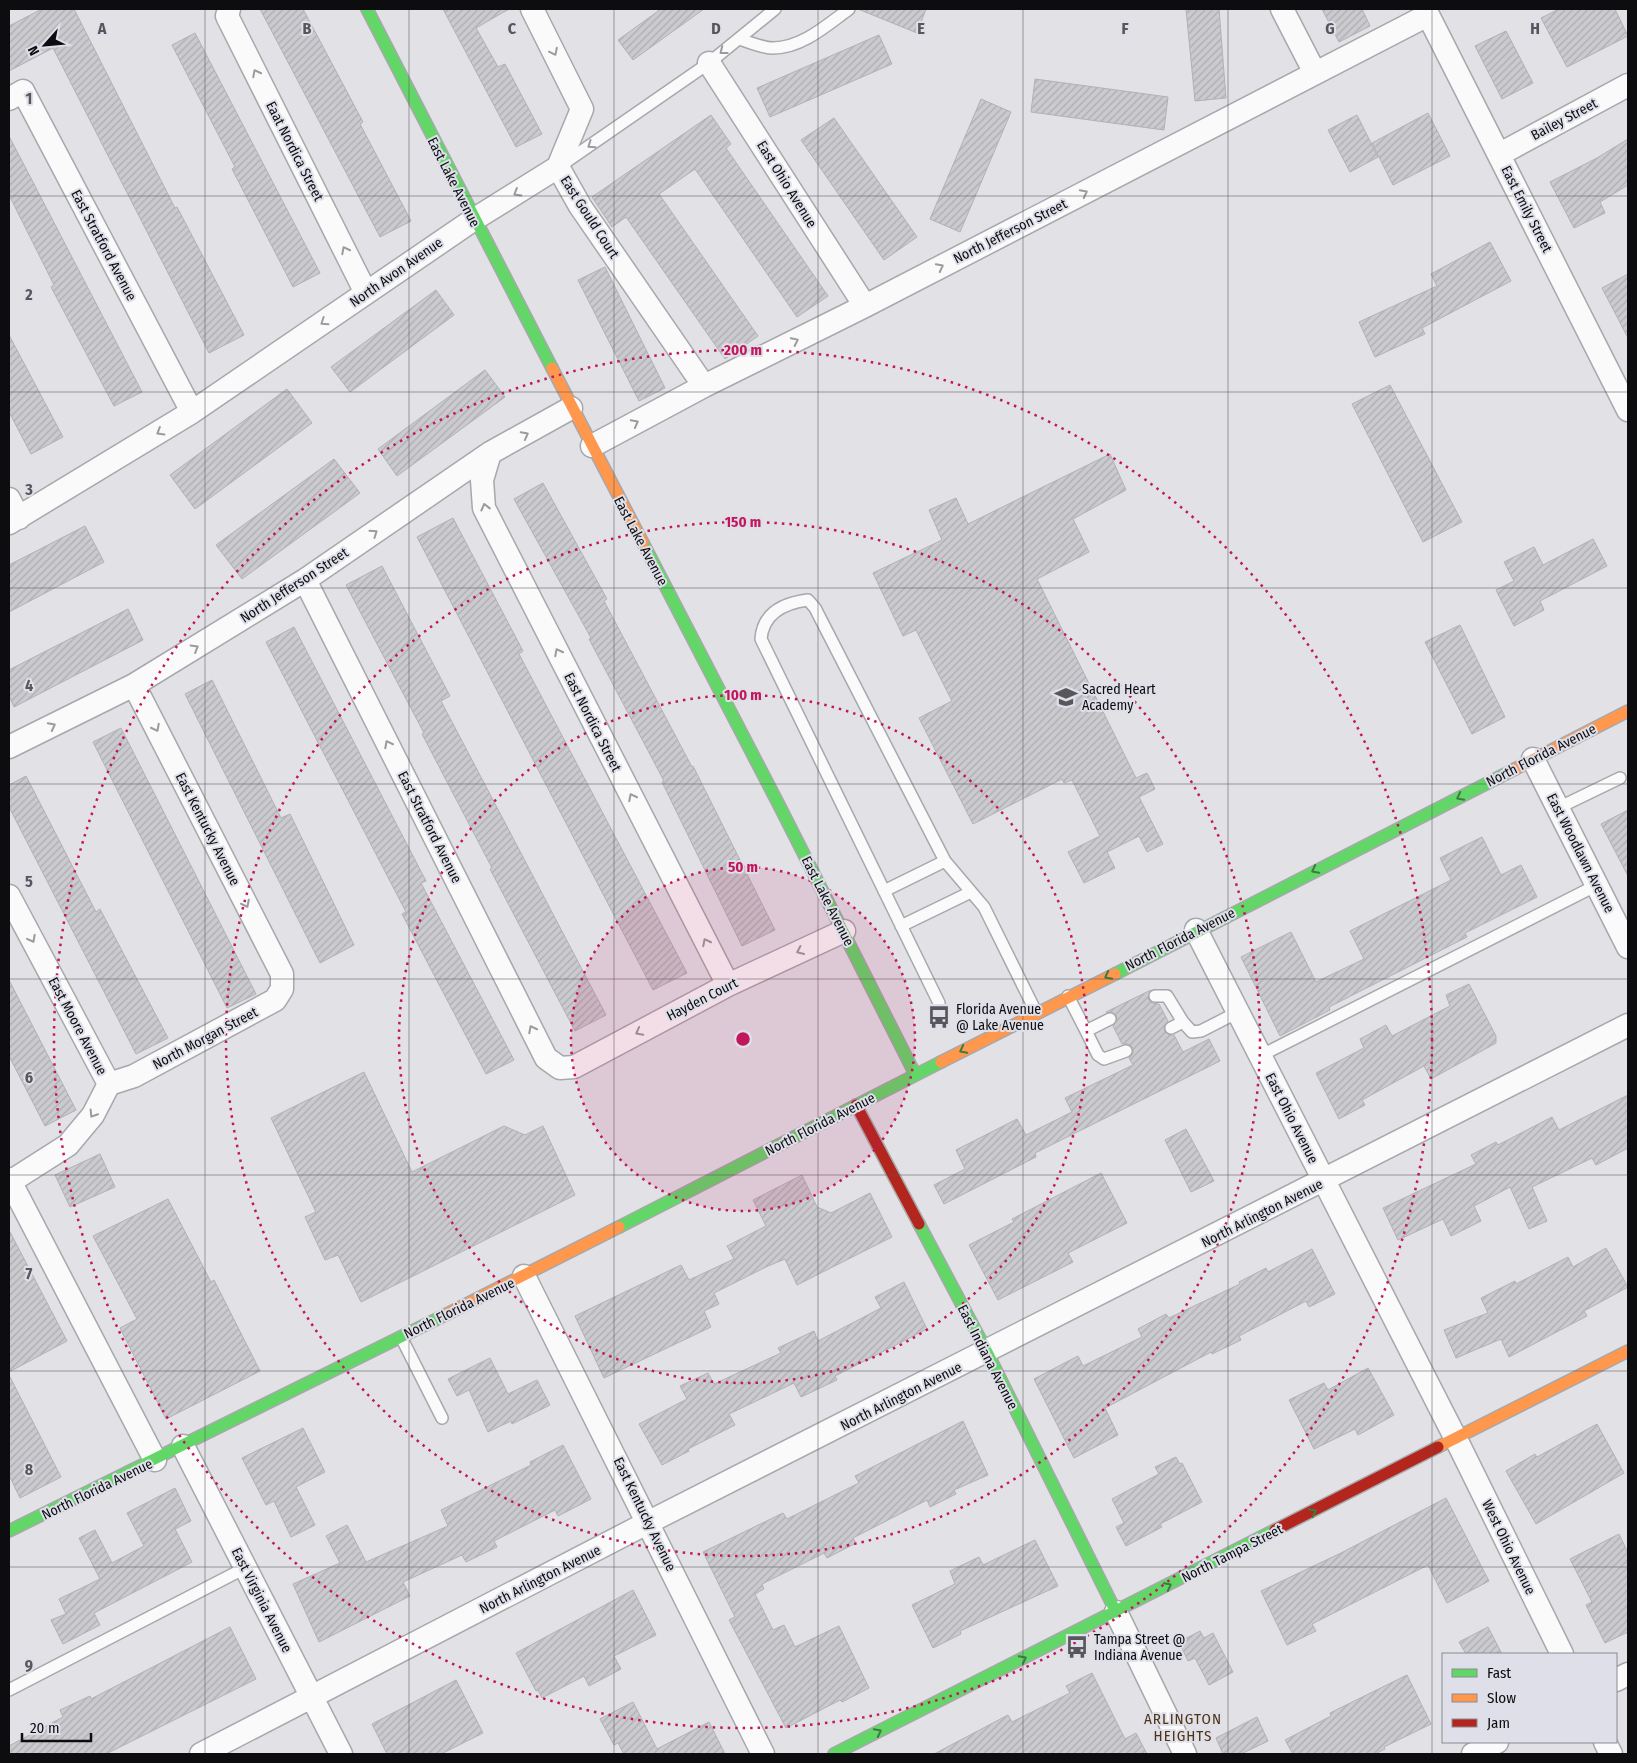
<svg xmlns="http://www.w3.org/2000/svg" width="1637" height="1763" viewBox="0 0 1637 1763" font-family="'Fira Sans Condensed',sans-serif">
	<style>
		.building { fill: url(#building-hatch); stroke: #b2b1b5 }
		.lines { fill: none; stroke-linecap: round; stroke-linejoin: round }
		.lane-casing { stroke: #a7a8ac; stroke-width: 14 }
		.street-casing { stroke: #a7a8ac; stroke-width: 25 }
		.fast-casing { stroke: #a7a8ac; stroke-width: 14 }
		.slow-casing { stroke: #a7a8ac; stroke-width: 14 }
		.jam-casing { stroke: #a7a8ac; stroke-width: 14 }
		.lane { stroke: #fafafb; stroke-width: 11 }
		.street { stroke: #fafafb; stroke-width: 22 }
		.fast { stroke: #63d668; stroke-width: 11 }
		.slow { stroke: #ff974d; stroke-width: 11 }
		.jam { stroke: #b3261e; stroke-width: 11 }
		.oneway { stroke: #9b9b9d }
		.oneway2 { stroke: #3c7c40 }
		.grid { fill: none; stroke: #57575b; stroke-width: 1; stroke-opacity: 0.55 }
		.ring { fill: none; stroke: #c2185b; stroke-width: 2.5; stroke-dasharray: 2.5 5 }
		.labels { text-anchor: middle; stroke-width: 4; stroke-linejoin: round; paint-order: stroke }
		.street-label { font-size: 14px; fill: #0d0d10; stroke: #dedfe9 }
		.poi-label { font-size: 14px; fill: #0d0d10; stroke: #dedfe9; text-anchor: start }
		.neighbourhood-label { font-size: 15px; letter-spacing: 1px; fill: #4e3413; stroke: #dedfe9 }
		.grid-label { font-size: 16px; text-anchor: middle; font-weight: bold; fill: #57575b; stroke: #dedfe9; stroke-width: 4; stroke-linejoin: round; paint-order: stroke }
		.centre { fill: #c2185b; stroke: #dedfe9; stroke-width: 2.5 }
		.ring-label { font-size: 15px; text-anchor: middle; font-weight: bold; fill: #c2185b; stroke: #dedfe9; stroke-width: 4; stroke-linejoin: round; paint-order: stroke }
	</style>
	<defs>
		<pattern id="building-hatch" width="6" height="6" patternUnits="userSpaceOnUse" patternTransform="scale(1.25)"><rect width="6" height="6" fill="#cbcace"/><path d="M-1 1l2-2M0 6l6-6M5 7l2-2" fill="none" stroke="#adacb0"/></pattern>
	</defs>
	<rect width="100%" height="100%" fill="#e1e1e6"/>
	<path class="building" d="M42,9H74L175,208L177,207L244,335L209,353L53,48L9,71V26Z
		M260,9H303L363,122L360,124L411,221L380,237Z
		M443,9H509L476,28L498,67L505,64L542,134L516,147Z
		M661,9H704L633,60L618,40Z
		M858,9H926L917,33Z
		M1186,9H1219L1226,98L1195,101Z
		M1322,9H1362L1370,26L1339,42Z
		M1559,9H1615L1628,36L1567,67L1541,18Z
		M1506,31L1533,83L1502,99L1475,46Z
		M195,33L320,273L293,287L232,169L235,167L172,45Z
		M879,35L892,64L770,117L757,88Z
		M1035,79L1168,97L1164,130L1031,112Z
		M981,99L1011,112L960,232L930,219Z
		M1428,113L1450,156L1393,185L1372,143Z
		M711,115L731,144L726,148L828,296L797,317L695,169L659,194L758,336L725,359L626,217L612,227L592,197Z
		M1357,115L1378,157L1350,172L1328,130Z
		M834,118L917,237L884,260L801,140Z
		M9,136L142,392L114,406L51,287L54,285L9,195Z
		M1628,139V185L1600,202L1605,213L1574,228L1550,182L1597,158Z
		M1490,242L1511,281L1422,328L1425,334L1375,357L1359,322L1437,286L1431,274Z
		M605,267L665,388L639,401L578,280Z
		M1628,274V338L1602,288Z
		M436,290L454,315L350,392L331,367Z
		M9,335L63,437L31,454L9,412Z
		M485,370L505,397L397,476L378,449Z
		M1390,385L1462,522L1423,542L1352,404Z
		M287,389L312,423L195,509L170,475Z
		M1110,454L1126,490L1073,519L1089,552L1037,579L1136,778L1147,773L1155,789L1139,797L1163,844L1147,852L1139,836L1107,852L1115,868L1084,883L1068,852L1100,836L1072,780L1064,783L1062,779L973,824L919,718L952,701L916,630L903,636L873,573L942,540L929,510L956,498L968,524Z
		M334,459L360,493L242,579L216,545Z
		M543,483L607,599L604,601L692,767L693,766L775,930L742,946L662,782L664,781L589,639L591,638L514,499Z
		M453,518L523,651L519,654L687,973L653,990L417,537Z
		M85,526L104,562L9,612V565Z
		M1593,539L1607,566L1540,601L1544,610L1514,626L1496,590L1514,581L1504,562L1534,547L1543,565Z
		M382,566L450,696L441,701L606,1015L575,1031L490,869L492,868L422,734L424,733L346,585Z
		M128,609L143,640L14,707L9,696V670Z
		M1460,625L1505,717L1472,734L1425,642Z
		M294,627L426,881L421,883L514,1060L486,1074L402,914L406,912L266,642Z
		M212,680L281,818L290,814L354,945L320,963L185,694Z
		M121,728L256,994L227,1008L93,742Z
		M26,776L96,912L100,909L168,1038L136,1054L9,807V785Z
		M1628,810V876L1601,824Z
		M1482,837L1501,875L1521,865L1537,897L1465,933L1467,937L1329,1007L1330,1010L1280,1036L1241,957L1291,932L1316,982L1364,959L1350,931L1451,880L1440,858Z
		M9,980L76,1110L45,1126L9,1056Z
		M1469,984L1496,1036V1043L1431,1079L1424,1066L1362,1100L1365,1105L1339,1119L1316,1073L1364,1048L1360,1039L1386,1025L1392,1036L1450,1006L1446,995Z
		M1151,990L1148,999L1152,1003L1159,1004L1168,1021L1164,1027L1165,1032L1170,1035H1174L1183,1052L1209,1039L1220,1061L1035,1153L1036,1157L944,1204L934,1185L965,1169L956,1150L1017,1119L1026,1135L1072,1112L1065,1098L1133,1065L1129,1058L1133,1053V1048L1128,1044H1122L1113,1026L1117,1020L1116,1015L1106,1012Z
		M364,1072L412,1172L504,1126L525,1135L543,1126L575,1195L361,1302L338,1255L325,1260L305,1217L316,1212L271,1118Z
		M1628,1095V1148L1596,1165L1592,1158L1532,1187L1547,1221L1529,1229L1510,1187L1474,1206L1481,1221L1451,1236L1443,1219L1398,1240L1383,1208L1476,1164L1471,1155L1496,1142L1498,1145L1552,1117L1559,1130Z
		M1186,1129L1214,1181L1191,1192L1165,1140Z
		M100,1154L115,1187L70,1207L55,1175Z
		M1101,1173L1127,1223L1068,1253L1073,1262L998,1300L969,1245L1014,1222L1012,1219Z
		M802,1175L817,1207L831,1213L870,1193L892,1237L797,1285L785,1259L768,1266L714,1293L719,1304L704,1311L711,1327L604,1378L575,1316L681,1265L689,1280L734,1259L727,1246L766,1226L753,1200Z
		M168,1199L211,1282L214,1280L260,1371L166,1419L120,1328L137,1319L93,1236Z
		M9,1230L67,1341L9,1372Z
		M1606,1248L1628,1287L1584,1311L1587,1316L1509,1357L1501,1339L1456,1358L1444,1330L1488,1313L1481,1298L1515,1281L1516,1284L1568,1257L1573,1267Z
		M1312,1249L1335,1294L1309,1307L1306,1301L1239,1336L1241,1340L1212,1354L1211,1352L1105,1408L1118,1435L1074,1458L1034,1379L1078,1356L1083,1366L1142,1337L1138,1329L1166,1314L1169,1318L1240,1284L1239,1282L1266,1268L1268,1272Z
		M904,1282L927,1329L835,1376L837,1380L801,1397L794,1383L729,1414L735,1425L688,1449L689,1451L662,1465L639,1424L687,1399L680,1386L708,1373L714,1384L781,1353L778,1348L814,1331L818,1341L881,1308L875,1297Z
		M490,1358L508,1394L537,1380L550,1405L512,1424L511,1421L488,1432L469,1390L457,1396L448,1379Z
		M1368,1368L1394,1415L1358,1435L1355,1429L1314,1449L1289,1400L1324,1383L1328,1390Z
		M9,1375L61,1477L20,1498L9,1475Z
		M963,1421L988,1475L954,1490L956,1494L930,1507L927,1500L853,1538L856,1543L827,1558L824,1553L762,1584L764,1589L755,1594L773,1630L784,1625L795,1647L839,1626L869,1688L842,1702L840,1700L786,1728L729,1620L735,1617L703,1552L783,1513L787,1519L859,1483L855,1476Z
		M1597,1424L1624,1473L1536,1524L1506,1471L1535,1454L1537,1457Z
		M303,1428L325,1472L296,1487L315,1525L291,1537L274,1501L266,1505L242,1458Z
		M563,1445L591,1499L558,1516L555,1510L494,1541L497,1547L466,1562L462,1555L403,1582L410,1596L319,1642L293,1584L340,1563L326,1536L347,1525L366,1562L448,1526L441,1510L531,1465L530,1462Z
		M1176,1457L1180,1464L1182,1463L1202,1502L1160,1524L1162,1527L1126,1546L1116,1527L1124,1523L1112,1499L1159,1474L1155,1467Z
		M175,1488L191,1521L175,1529L192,1562L94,1613L100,1625L63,1644L51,1620L66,1614L59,1599L100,1579L79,1538L95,1530L112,1563L144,1546L127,1513Z
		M1446,1498L1489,1581L1447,1603L1428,1565L1312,1624L1316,1631L1287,1645L1261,1591L1341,1553Z
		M1619,1534L1628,1553V1632L1605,1643L1586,1605L1592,1602L1570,1559Z
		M1035,1540L1058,1586L960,1631L961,1634L933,1648L912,1605L955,1584L950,1571L979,1557L983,1565Z
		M633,1590L656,1635L614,1656L621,1669L589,1686L584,1676L542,1698L538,1690L536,1691L516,1653Z
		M230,1627L256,1679L106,1754H9V1746L63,1717L60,1710L90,1696L91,1699Z
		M1488,1627L1502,1654H1466L1459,1642Z
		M1200,1631L1204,1638L1213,1633L1233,1672L1209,1685L1195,1658L1188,1661L1179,1642Z
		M1092,1673L1125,1739L1136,1733L1147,1754H934L1008,1715L1012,1722L1070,1693L1066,1686Z
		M1407,1675L1431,1724L1384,1747L1385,1749L1375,1754H1293L1285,1740L1331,1716L1330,1713Z
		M456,1680L483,1733L441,1754H387L372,1724Z
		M633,1702L657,1749L709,1722L725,1754H624L618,1743L614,1745L600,1719Z
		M1257,1717L1268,1741L1241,1754H1223L1216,1738Z"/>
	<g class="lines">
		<defs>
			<path id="lane" d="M739,39C749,42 762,48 773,48C802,48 827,25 849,9
				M563,164L709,63L775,9
				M1558,808L1620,778
				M884,891L945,861
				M901,926L971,892
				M1068,996L1086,1031L1110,1019
				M1155,996H1167L1183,1022L1192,1032L1201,1031L1238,1012
				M939,1003L761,639C763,613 784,603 808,600L815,608L945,861L984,907L1036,1012
				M1171,1028L1183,1022
				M1086,1031L1098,1055L1104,1059L1126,1051
				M1260,1056L1597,885
				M401,1337L442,1418
				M9,1690L245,1568"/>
			<path id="street" d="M229,9L227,16L366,293
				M532,9L582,109L558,167
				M1282,9L1315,73
				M1425,9L1628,410
				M709,63L865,306
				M9,99L23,91L192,412
				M1500,154L1628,85
				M558,167L580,206L704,386
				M592,446L704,386L865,306L1428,15
				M490,453L482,480L484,508L728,985
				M9,499L19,518
				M9,523L192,412L473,220L558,167
				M305,580L546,1058L560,1068L574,1067L728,985L844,931
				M9,747L134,685L305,580L490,453L571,408
				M1533,759L1628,947
				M9,896L109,1084L93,1115L68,1145L10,1182
				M1196,930L1456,1439L1562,1654
				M109,1084L134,1076L275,1000L282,989V974L134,685
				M9,1179L155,1460
				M524,1276L763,1754
				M183,1446L341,1754
				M1116,1612L1185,1754
				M1616,1680L1628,1674
				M1605,1742L1611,1754
				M201,1754L649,1522L1628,1025
				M1473,1754L1497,1742"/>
			<path id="fast" d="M367,9L552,368
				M643,543L780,807L915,1074
				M1115,974L1515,769
				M919,1224L987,1352L1116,1612
				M619,1227L941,1062
				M9,1531L445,1315
				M834,1754L1275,1530"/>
			<path id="slow" d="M552,368L643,543
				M1515,769L1628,711
				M941,1062L1115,974
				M445,1315L619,1227
				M1438,1447L1628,1351"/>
			<path id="jam" d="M856,1105L919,1224
				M1275,1530L1438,1447"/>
		</defs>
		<use href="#lane" class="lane-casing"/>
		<use href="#street" class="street-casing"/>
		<use href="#fast" class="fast-casing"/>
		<use href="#slow" class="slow-casing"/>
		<use href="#jam" class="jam-casing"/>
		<use href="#lane" class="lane"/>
		<use href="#street" class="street"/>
		<use href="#fast" class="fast"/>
		<use href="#slow" class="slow"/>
		<use href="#jam" class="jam"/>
	</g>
	<defs><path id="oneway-chevron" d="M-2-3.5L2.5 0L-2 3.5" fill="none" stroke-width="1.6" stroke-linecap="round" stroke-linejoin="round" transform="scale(1.25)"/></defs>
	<g class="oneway">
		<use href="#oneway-chevron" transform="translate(723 51) rotate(142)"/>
		<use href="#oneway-chevron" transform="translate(554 52) rotate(64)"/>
		<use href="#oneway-chevron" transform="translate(256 73) rotate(-117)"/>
		<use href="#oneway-chevron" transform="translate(591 145) rotate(145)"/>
		<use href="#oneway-chevron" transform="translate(517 193) rotate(149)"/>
		<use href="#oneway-chevron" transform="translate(1084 193) rotate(-27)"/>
		<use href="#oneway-chevron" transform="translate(345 250) rotate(-117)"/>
		<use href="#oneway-chevron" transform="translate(940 267) rotate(-27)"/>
		<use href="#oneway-chevron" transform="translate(324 322) rotate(146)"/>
		<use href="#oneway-chevron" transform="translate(795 341) rotate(-26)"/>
		<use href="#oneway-chevron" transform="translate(635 423) rotate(-28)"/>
		<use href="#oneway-chevron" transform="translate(160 432) rotate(149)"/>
		<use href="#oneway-chevron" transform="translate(525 435) rotate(-28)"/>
		<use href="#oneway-chevron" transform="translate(485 507) rotate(-104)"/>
		<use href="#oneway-chevron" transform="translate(374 533) rotate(-35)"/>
		<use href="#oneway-chevron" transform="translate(195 648) rotate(-31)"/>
		<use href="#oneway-chevron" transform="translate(558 652) rotate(-117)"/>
		<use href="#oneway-chevron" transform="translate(52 726) rotate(-27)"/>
		<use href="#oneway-chevron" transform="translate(156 728) rotate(63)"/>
		<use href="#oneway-chevron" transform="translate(388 744) rotate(-117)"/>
		<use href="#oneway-chevron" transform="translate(632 797) rotate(-117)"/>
		<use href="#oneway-chevron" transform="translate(246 904) rotate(63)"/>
		<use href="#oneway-chevron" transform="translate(32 939) rotate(62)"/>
		<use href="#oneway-chevron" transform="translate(706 942) rotate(-117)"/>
		<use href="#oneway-chevron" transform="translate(800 951) rotate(155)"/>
		<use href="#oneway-chevron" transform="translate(532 1029) rotate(-117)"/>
		<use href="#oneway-chevron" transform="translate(639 1032) rotate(152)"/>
		<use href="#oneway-chevron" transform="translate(93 1114) rotate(122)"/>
	</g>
	<g class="oneway2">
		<use href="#oneway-chevron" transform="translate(1460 797) rotate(153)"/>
		<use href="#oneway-chevron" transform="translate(1315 870) rotate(153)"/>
		<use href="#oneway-chevron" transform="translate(1108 976) rotate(153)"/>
		<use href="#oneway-chevron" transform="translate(963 1050) rotate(153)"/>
		<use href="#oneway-chevron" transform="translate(1313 1512) rotate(-27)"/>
		<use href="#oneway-chevron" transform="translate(1168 1586) rotate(-27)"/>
		<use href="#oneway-chevron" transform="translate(1023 1659) rotate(-27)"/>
		<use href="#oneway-chevron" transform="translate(878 1732) rotate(-27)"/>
	</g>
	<path class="grid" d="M205,9V1754M409,9V1754M614,9V1754M818,9V1754M1023,9V1754M1228,9V1754M1432,9V1754M9,196H1628M9,392H1628M9,588H1628M9,784H1628M9,979H1628M9,1175H1628M9,1371H1628M9,1567H1628"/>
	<circle cx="743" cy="1039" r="172" fill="#c2185b" fill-opacity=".12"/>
	<g class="ring">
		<circle cx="743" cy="1039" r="172"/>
		<circle cx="743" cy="1039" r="344"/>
		<circle cx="743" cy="1039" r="517"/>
		<circle cx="743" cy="1039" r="689"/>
	</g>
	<defs>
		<symbol id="school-bare" viewBox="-9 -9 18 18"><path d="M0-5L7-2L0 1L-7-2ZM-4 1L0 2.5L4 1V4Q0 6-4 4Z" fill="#57575b" stroke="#dedfe9" stroke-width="2.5" paint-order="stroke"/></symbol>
		<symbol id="bus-bare" viewBox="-9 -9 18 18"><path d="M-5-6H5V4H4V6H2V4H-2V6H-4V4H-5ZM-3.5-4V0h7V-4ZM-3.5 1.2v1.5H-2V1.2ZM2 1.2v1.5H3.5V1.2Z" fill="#57575b" stroke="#dedfe9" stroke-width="2.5" paint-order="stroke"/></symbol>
	</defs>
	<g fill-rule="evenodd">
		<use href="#school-bare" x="1050" y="681" width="32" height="32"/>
		<use href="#bus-bare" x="923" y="1001" width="32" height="32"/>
		<use href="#bus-bare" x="1061" y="1631" width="32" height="32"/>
	</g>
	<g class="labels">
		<g class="street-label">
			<text transform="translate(1564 119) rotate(-28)" y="5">Bailey Street</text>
			<text transform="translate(295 151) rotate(63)" y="5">Eaat Nordica Street</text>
			<text transform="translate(454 182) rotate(63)" y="5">East Lake Avenue</text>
			<text transform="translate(787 184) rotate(58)" y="5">East Ohio Avenue</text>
			<text transform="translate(1527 209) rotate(63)" y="5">East Emily Street</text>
			<text transform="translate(590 217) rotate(57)" y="5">East Gould Court</text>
			<text transform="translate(1010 231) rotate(-27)" y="5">North Jefferson Street</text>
			<text transform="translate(104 245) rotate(62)" y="5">East Stratford Avenue</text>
			<text transform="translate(396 272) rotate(-35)" y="5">North Avon Avenue</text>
			<text transform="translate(641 541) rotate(62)" y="5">East Lake Avenue</text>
			<text transform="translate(294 585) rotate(-33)" y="5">North Jefferson Street</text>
			<text transform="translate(593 722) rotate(63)" y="5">East Nordica Street</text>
			<text transform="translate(1541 755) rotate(-27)" y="5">North Florida Avenue</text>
			<text transform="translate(430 827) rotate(63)" y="5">East Stratford Avenue</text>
			<text transform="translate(208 829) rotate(63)" y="5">East Kentucky Avenue</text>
			<text transform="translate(1581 853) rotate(63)" y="5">East Woodlawn Avenue</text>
			<text transform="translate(828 901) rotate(63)" y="5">East Lake Avenue</text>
			<text transform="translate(1180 939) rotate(-27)" y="5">North Florida Avenue</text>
			<text transform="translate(702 999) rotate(-27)" y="5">Hayden Court</text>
			<text transform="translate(78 1026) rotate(62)" y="5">East Moore Avenue</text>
			<text transform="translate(205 1038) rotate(-28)" y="5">North Morgan Street</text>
			<text transform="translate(1292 1118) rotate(63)" y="5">East Ohio Avenue</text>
			<text transform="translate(820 1124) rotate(-27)" y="5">North Florida Avenue</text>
			<text transform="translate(1262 1213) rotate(-27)" y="5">North Arlington Avenue</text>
			<text transform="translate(459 1308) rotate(-26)" y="5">North Florida Avenue</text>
			<text transform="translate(988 1357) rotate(63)" y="5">East Indiana Avenue</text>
			<text transform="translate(901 1396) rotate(-27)" y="5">North Arlington Avenue</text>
			<text transform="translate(97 1489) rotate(-26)" y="5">North Florida Avenue</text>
			<text transform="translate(645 1514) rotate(64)" y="5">East Kentucky Avenue</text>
			<text transform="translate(1509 1547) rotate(64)" y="5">West Ohio Avenue</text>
			<text transform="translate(1232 1553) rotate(-27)" y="5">North Tampa Street</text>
			<text transform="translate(540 1579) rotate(-27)" y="5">North Arlington Avenue</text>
			<text transform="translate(262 1600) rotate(63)" y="5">East Virginia Avenue</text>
		</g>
		<g class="poi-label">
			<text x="1082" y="694">Sacred Heart<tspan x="1082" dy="16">Academy</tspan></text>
			<text x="956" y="1014">Florida Avenue<tspan x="956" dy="16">@ Lake Avenue</tspan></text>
			<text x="1094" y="1644">Tampa Street @<tspan x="1094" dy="16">Indiana Avenue</tspan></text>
		</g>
		<g class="neighbourhood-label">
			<text x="1183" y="1724">ARLINGTON<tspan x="1183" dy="17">HEIGHTS</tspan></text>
		</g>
	</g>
	<g class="grid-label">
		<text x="102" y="34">A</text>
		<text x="307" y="34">B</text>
		<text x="512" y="34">C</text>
		<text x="716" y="34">D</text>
		<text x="921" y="34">E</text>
		<text x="1125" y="34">F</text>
		<text x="1330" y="34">G</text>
		<text x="1535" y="34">H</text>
		<text x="29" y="104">1</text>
		<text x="29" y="300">2</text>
		<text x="29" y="495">3</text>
		<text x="29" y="691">4</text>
		<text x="29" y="887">5</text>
		<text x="29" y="1083">6</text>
		<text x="29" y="1279">7</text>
		<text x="29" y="1475">8</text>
		<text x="29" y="1671">9</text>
	</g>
	<circle cx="743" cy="1039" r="8" class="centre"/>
	<g class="ring-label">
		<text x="743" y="355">200 m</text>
		<text x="743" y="527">150 m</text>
		<text x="743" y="700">100 m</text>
		<text x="743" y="872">50 m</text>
	</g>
	<rect width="1637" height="1763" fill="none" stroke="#0d0d10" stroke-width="20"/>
	<rect x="1442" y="1653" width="175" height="90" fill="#dedfe9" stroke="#8a8b92"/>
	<rect x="1452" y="1669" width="25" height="8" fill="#63d668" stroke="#8a8b92"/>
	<text x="1487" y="1678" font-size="15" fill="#0d0d10">Fast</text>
	<rect x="1452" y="1694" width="25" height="8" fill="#ff974d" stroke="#8a8b92"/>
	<text x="1487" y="1703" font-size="15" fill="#0d0d10">Slow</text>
	<rect x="1452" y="1719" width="25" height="8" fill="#b3261e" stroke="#8a8b92"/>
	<text x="1487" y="1728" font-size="15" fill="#0d0d10">Jam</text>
	<g transform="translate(45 45) rotate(243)" stroke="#dedfe9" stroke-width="4" paint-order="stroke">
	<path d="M0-4L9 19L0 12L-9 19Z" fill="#0d0d10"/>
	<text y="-8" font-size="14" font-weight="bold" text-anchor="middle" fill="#0d0d10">N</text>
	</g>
	<path d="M22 1733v8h69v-8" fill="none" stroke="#0d0d10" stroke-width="2.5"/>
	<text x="30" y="1733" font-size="15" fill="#0d0d10" stroke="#dedfe9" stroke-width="4" paint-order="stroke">20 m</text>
</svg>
